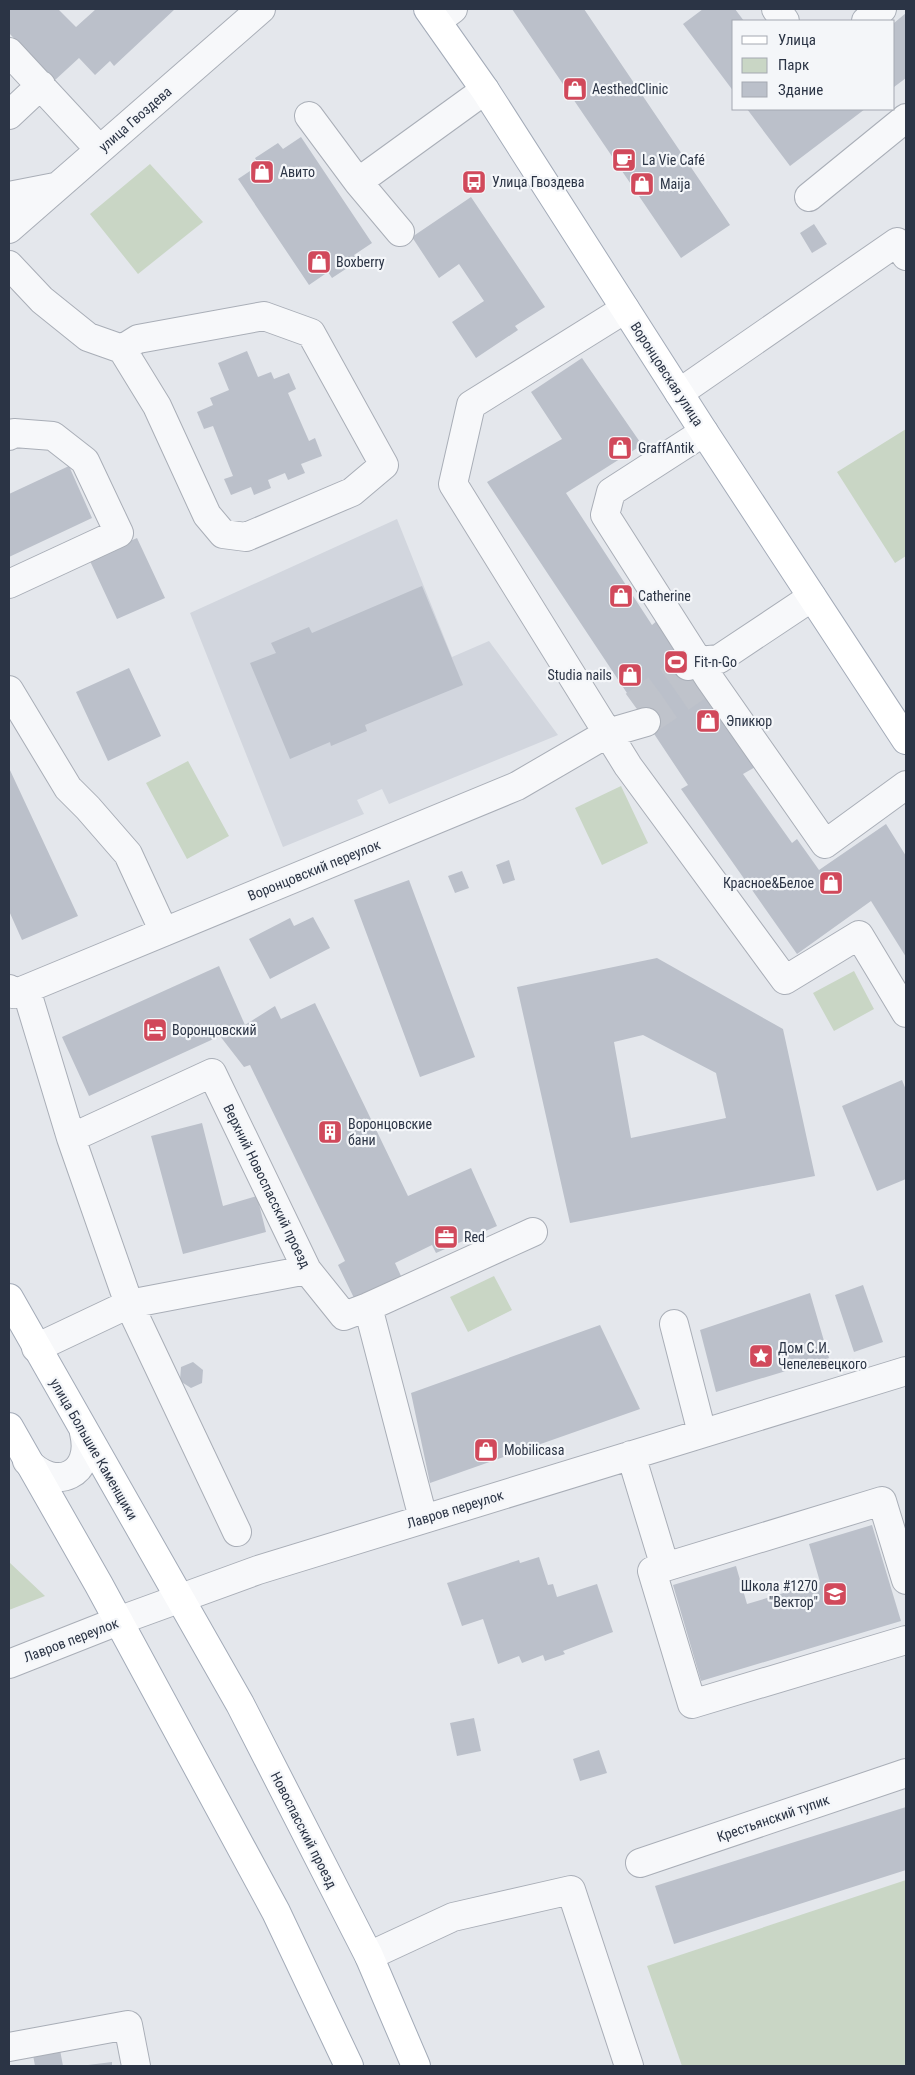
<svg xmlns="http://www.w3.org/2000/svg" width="915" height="2075" viewBox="0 0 915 2075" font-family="'Roboto Condensed',sans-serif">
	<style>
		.built { fill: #d2d6de }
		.green { fill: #c9d6c5 }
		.building { fill: #bbc0ca; fill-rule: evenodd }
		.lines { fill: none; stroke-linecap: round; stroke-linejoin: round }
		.minor-tunnel { stroke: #bfc3cb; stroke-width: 28; stroke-dasharray: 28 14; stroke-linecap: butt }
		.minor-casing { stroke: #a9aeb7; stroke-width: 30 }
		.major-casing { stroke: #a3abb8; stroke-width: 30 }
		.minor { stroke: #f7f8fa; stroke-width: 28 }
		.major { stroke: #fff; stroke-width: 28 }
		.labels { text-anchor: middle; stroke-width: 4.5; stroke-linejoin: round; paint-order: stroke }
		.poi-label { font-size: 14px; fill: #2b3445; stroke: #f4f6f9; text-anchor: start }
		.street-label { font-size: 14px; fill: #2b3445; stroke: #f4f6f9 }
	</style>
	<rect width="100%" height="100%" fill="#e4e7ec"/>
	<path class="built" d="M397,519L452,657L489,641L558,735L389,804L382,789L357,800L364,814L283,847L190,613Z"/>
	<path class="green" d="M150,164L203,222L138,274L90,214Z
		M906,429V556L895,563L837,472Z
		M188,761L229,836L187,859L146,783Z
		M621,786L648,843L602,865L575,808Z
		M854,971L874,1009L834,1031L813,993Z
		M494,1276L512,1310L468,1332L450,1297Z
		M9,1562L45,1596L9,1610Z
		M906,1880V2066H682L647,1966Z"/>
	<path class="building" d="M9,9H58L76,27L96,9H175L114,66L110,61L95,75L79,58L54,81L9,33Z
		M512,9H584L730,225L681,258Z
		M703,9H735L744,21H734V92L683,24Z
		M906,13V78L894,87V23Z
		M747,109H865L790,166Z
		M301,137L372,243L354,255L358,261L332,278L328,272L309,285L238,179L259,165L255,158L278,143L283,149Z
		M471,197L545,307L515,326L518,330L476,358L452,322L484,301L459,264L439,278L412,237Z
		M814,224L827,244L812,253L800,233Z
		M247,351L258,377L271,372L274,379L289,373L296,389L288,393L309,441L315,438L322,456L301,464L305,473L288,480L285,473L268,480L271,488L254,495L251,487L231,495L224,479L233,476L213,426L204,429L197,412L213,405L210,398L229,390L218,363Z
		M582,358L642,445L566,493L652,625L658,620L757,766L743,774L792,843L797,839L819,870L886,824L906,856V957L871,901L797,954L681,789L688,785L487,482L562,439L531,392Z
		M69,466L92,518L9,557V494Z
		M137,538L165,598L117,619L89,559Z
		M422,586L463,685L365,725L367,731L331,746L330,742L290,759L250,663L276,653L271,643L309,627L312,633Z
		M129,668L161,736L108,761L76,692Z
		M9,768L78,916L22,940L9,911Z
		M509,860L515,880L503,884L496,865Z
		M462,871L469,888L455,893L448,876Z
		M409,880L475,1057L420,1077L354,900Z
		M313,917L330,948L270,979L249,939L290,918L294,926Z
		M657,958L783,1029L815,1176L570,1223L517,987ZM643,1035L716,1073L726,1118L631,1138L614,1042Z
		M219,966L245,1025L275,1006L281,1019L315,1003L408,1196L471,1168L497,1226L436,1253L432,1245L395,1263L401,1276L354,1298L338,1265L345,1261L250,1065L244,1067L220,1036L89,1096L62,1037Z
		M902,1080L906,1090V1179L877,1191L842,1106Z
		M202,1123L223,1206L257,1196L266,1232L183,1254L151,1136Z
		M863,1285L883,1342L854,1352L835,1295Z
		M810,1293L829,1358L716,1392L700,1330Z
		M600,1325L640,1409L430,1483L411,1393Z
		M193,1362L203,1370L202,1383L191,1388L180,1381L181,1367Z
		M872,1525L901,1621L701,1681L673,1585L736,1566L747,1604L820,1582L809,1544Z
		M539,1557L548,1585L553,1584L557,1597L597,1584L613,1632L563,1651L565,1654L545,1661L543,1655L522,1663L519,1656L498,1664L483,1619L462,1626L447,1583L519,1560L520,1563Z
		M474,1718L481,1751L457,1756L450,1723Z
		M599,1750L607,1773L580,1781L573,1759Z
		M906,1807V1870L674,1944L655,1886Z
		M60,2050L63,2066H35L33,2055Z
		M112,2062V2066H88V2065Z"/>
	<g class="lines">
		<path class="minor-tunnel" d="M634,705L688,666
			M646,722L700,685"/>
		<defs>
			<path id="minor" d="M776,9L785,21
				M437,21L453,9
				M866,21L882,9
				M9,52L99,149
				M9,115L41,85
				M309,116L358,182L400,232
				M358,182L485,90
				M9,196L55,187
				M809,197L906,118
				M9,229L261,9
				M9,265L42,300L88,337L122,349L138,339L264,316L311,333L384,465L352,492L246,537L223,534L207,515L157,406L122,349
				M625,309L471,405L453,484L628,766L785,980L859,935L906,1013
				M679,393L897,242L906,256
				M704,432L611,492L605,515L709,678L825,844L906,785
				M9,436L14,433L53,436L85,461L119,533L9,584
				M688,666L699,661L719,659L812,597
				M9,690L68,788L88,808L128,854L164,932
				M9,989L14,994L517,786L608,733L646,722
				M26,989L71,1138L129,1304L237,1532
				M71,1138L212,1073L307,1270L344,1316L368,1307L423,1518
				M368,1307L533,1232
				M674,1324L702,1433
				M36,1348L129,1304L307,1270
				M631,1455L665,1567
				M27,1461C56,1493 94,1474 84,1433
				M906,1580L882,1501L652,1571L692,1704L906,1640
				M9,1664L118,1621L258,1570L906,1371
				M640,1863L906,1773
				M369,1956L453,1917L571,1890L629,2066
				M9,2047L128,2025L136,2066"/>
			<path id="major" d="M428,9L485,90L704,432L906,740
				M9,1298L240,1704L369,1956L416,2066
				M9,1427L99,1585L276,1912L349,2066"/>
		</defs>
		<use href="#minor" class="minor-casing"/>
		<use href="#major" class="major-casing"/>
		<use href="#minor" class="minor"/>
		<use href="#major" class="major"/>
	</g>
	<defs>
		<symbol id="shop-square" viewBox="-11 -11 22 22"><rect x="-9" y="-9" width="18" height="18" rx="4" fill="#d1495b" stroke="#f4f6f9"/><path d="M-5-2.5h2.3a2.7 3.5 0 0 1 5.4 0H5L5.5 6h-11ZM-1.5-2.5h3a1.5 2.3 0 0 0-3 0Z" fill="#fff"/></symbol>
		<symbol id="cafe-square" viewBox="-11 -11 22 22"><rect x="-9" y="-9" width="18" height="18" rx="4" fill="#d1495b" stroke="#f4f6f9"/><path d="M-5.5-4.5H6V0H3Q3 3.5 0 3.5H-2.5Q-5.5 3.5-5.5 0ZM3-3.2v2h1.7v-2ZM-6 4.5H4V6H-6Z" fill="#fff"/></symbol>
		<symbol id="bus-square" viewBox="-11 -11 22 22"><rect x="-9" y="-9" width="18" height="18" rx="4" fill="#d1495b" stroke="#f4f6f9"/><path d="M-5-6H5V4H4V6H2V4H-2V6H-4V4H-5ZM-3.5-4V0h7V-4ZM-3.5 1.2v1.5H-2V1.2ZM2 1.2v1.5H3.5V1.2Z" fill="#fff"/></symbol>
		<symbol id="stadium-square" viewBox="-11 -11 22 22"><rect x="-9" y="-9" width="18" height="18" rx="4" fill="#d1495b" stroke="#f4f6f9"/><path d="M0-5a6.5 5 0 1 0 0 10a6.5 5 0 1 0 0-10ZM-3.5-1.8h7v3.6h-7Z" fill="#fff"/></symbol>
		<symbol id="hotel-square" viewBox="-11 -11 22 22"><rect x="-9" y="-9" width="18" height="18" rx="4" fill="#d1495b" stroke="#f4f6f9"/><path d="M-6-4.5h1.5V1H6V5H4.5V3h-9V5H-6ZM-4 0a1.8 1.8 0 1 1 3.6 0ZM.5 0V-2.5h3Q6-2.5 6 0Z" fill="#fff"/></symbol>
		<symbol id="building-square" viewBox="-11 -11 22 22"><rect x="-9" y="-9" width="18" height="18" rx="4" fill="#d1495b" stroke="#f4f6f9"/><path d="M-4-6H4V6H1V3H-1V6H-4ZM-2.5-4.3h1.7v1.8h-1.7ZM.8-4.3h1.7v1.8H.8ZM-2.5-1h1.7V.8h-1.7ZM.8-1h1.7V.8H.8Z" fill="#fff"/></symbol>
		<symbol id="office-square" viewBox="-11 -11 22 22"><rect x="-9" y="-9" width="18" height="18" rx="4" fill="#d1495b" stroke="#f4f6f9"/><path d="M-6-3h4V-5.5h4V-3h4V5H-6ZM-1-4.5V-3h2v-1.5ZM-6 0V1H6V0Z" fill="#fff"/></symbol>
		<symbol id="sight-square" viewBox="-11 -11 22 22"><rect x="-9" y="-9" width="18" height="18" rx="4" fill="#d1495b" stroke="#f4f6f9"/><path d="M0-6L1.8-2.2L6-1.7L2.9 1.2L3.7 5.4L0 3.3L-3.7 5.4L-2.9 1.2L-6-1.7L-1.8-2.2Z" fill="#fff"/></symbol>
		<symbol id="school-square" viewBox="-11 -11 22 22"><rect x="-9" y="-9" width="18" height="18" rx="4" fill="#d1495b" stroke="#f4f6f9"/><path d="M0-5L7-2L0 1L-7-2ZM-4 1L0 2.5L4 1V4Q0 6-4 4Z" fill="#fff"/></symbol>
	</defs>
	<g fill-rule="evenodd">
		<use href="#shop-square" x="561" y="75" width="28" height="28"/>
		<use href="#cafe-square" x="610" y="146" width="28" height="28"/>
		<use href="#shop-square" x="248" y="158" width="28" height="28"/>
		<use href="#bus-square" x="460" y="168" width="28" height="28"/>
		<use href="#shop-square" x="628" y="170" width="28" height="28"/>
		<use href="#shop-square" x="305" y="248" width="28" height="28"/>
		<use href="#shop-square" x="606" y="434" width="28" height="28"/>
		<use href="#shop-square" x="607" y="582" width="28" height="28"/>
		<use href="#stadium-square" x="662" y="648" width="28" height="28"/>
		<use href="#shop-square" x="616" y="661" width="28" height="28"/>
		<use href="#shop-square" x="694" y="707" width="28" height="28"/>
		<use href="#shop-square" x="817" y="869" width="28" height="28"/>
		<use href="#hotel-square" x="141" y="1016" width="28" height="28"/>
		<use href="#building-square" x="316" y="1118" width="28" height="28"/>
		<use href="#office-square" x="432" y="1223" width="28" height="28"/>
		<use href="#sight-square" x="747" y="1342" width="28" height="28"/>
		<use href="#shop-square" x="472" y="1436" width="28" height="28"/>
		<use href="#school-square" x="821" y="1580" width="28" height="28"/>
	</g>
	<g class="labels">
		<g class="poi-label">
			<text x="592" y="94">AesthedClinic</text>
			<text x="642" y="165">La Vie Café</text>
			<text x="280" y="177">Авито</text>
			<text x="492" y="187">Улица Гвоздева</text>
			<text x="660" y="189">Maija</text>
			<text x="336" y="267">Boxberry</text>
			<text x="638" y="453">GraffAntik</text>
			<text x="638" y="601">Catherine</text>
			<text x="694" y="667">Fit-n-Go</text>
			<text x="612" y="680" text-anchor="end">Studia nails</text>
			<text x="726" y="726">Эпикюр</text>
			<text x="814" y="888" text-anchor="end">Красное&amp;Белое</text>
			<text x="172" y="1035">Воронцовский</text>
			<text x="348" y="1129">Воронцовские<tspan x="348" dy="16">бани</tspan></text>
			<text x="464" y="1242">Red</text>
			<text x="778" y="1353">Дом С.И.<tspan x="778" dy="16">Чепелевецкого</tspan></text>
			<text x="504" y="1455">Mobilicasa</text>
			<text x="818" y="1591" text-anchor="end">Школа #1270<tspan x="818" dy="16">"Вектор"</tspan></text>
		</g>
		<g class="street-label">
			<text transform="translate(135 119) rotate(-41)" y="5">улица Гвоздева</text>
			<text transform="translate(667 374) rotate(57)" y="5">Воронцовская улица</text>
			<text transform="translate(314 870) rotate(-22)" y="5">Воронцовский переулок</text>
			<text transform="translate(267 1186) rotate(64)" y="5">Верхний Новоспасский проезд</text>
			<text transform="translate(94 1449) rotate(60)" y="5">улица Большие Каменщики</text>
			<text transform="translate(455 1509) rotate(-17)" y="5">Лавров переулок</text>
			<text transform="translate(71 1640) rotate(-21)" y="5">Лавров переулок</text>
			<text transform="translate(773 1818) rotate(-19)" y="5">Крестьянский тупик</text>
			<text transform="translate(304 1830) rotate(63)" y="5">Новоспасский проезд</text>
		</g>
	</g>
	<rect width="915" height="2075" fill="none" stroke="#2b3445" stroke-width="20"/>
	<rect x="732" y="20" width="162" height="90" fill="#f4f6f9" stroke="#a4a8b1"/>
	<rect x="742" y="36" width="25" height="8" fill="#ffffff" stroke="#a4a8b1"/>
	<text x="778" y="45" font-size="15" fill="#2b3445">Улица</text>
	<rect x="742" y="58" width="25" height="15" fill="#c9d6c5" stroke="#a4a8b1"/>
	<text x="778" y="70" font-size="15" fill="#2b3445">Парк</text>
	<rect x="742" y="82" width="25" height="15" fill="#bbc0ca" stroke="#a4a8b1"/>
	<text x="778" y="95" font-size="15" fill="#2b3445">Здание</text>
</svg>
